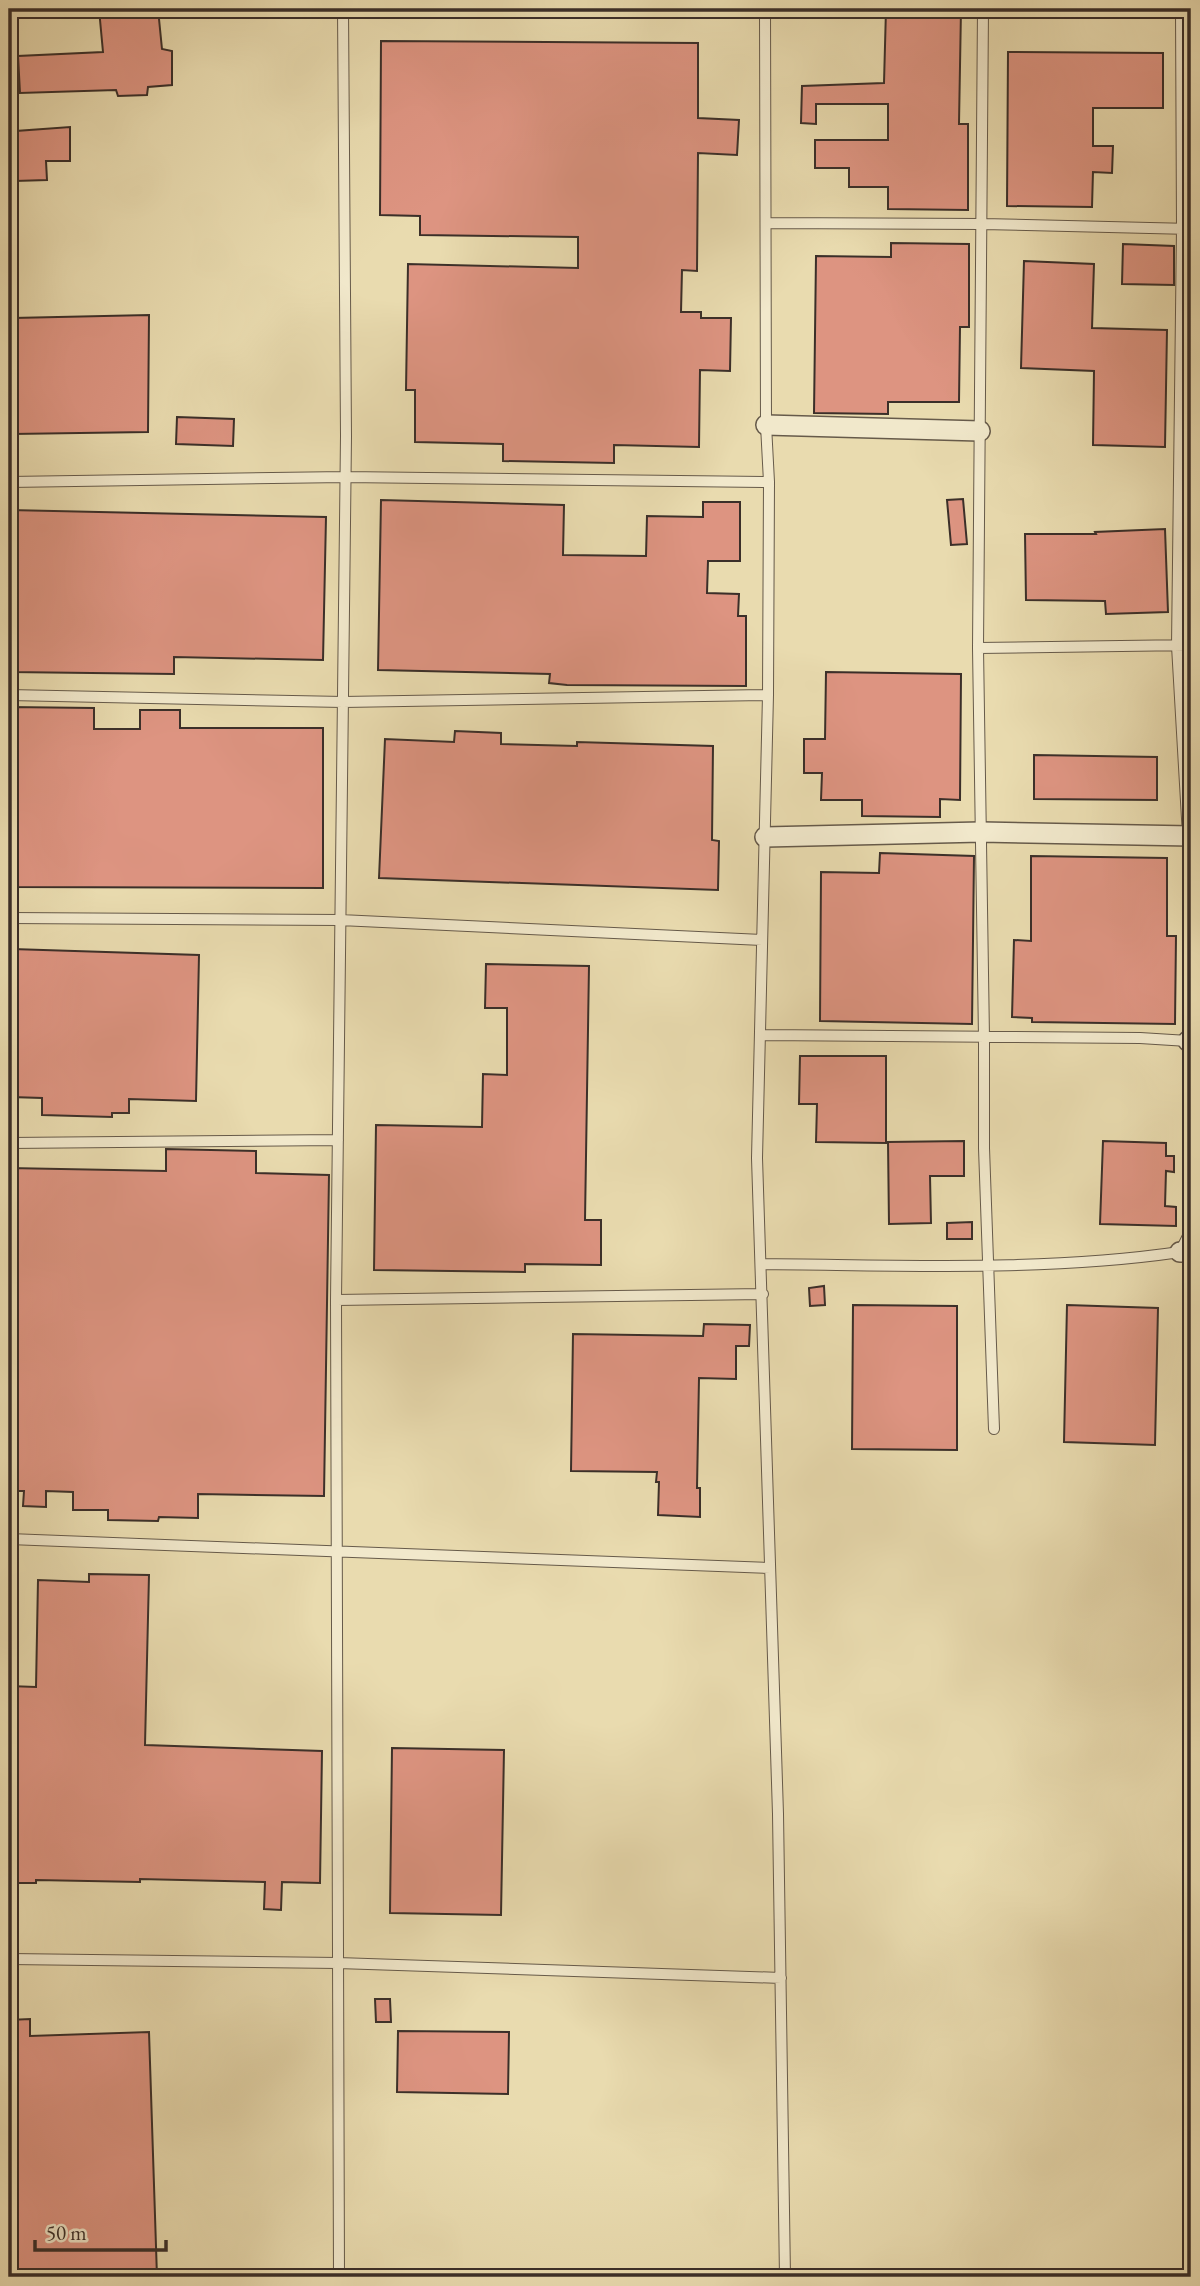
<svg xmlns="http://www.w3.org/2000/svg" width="1200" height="2286" viewBox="0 0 1200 2286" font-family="'EB Garamond',serif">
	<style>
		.building { fill: #dd9481; stroke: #3b2f29; stroke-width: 2 }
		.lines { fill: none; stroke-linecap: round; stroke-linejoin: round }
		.lane-casing { stroke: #665a4a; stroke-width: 12 }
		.street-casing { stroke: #665a4a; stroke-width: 22 }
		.lane { stroke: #f1e8cb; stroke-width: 10 }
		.street { stroke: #f1e8cb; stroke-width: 19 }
	</style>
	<rect width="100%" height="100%" fill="#e9dbaf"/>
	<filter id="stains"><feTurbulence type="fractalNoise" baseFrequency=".00286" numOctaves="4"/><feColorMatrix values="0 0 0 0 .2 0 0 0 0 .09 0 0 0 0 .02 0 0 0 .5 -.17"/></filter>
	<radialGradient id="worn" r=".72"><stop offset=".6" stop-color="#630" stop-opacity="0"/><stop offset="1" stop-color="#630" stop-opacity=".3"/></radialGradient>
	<path class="building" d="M99,9H158L162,49L172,51V85L148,87L147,95L118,96L116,90L20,93L18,56L103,52Z
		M886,9H961L959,124H968V210L888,209V187H849V168H815V140H888V104H816V124L801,123L802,86L884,83Z
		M381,41L698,43V118L739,120L737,155L698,153L697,271L682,270L681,312H701V318H731L730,371L700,370L699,447L614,445V463L503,461V444L415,442V390H406L408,264L578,268V237L420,235V216L380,215Z
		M1008,52L1163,53V108H1093V146H1113L1112,173L1093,172L1092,207L1007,206Z
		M70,127V161H46L47,180L15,181L16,131Z
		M891,243L969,244V327H960L959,402H888V414L814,413L816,256L891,257Z
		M1123,244L1174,246V285L1122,284Z
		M1024,261L1094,264L1092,328L1167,330L1165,447L1093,445L1094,371L1021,368Z
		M149,315L148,432L12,434L13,318Z
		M177,417L234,419L233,446L176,444Z
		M963,499L967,544L951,545L947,500Z
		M381,500L564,505L563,555L646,556L647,516L703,517V502H740V561H708L707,593L739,594L738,616H746V686L567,685L549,683L550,674L378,670Z
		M9,510L326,517L323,660L174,657V674L9,672Z
		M1165,529L1168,612L1106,614L1105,601L1026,600L1025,534H1096L1095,532Z
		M826,672L961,674L960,800L940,799V817L862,816V800H821L822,773H804V739H825Z
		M9,707L94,708V729H140V710H180V728H323V888L9,887Z
		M455,731L501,733V744L577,746V742L713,746L712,840L719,841L718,890L379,878L385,739L454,742Z
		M1034,755L1157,757V800L1034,799Z
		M880,853L974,856L972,1024L820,1021L821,872L879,873Z
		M1031,856L1167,858V936H1176L1175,1024L1032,1022V1018L1012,1017L1014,940L1031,941Z
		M12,949L199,955L196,1101L129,1099V1113H112V1117L42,1115V1098L11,1097L12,1046H9V1019H11Z
		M486,964L589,966L585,1220H601V1265L525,1264V1272L374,1270L376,1125L482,1127L483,1074L507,1075V1008H485Z
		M800,1056H886V1143L816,1142L817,1104H799Z
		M964,1141V1176H930L931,1223L889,1224L888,1142Z
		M1103,1141L1166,1143V1156H1174V1172L1166,1171L1165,1206L1176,1207V1226L1100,1224Z
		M166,1149L256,1151V1173L329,1175L324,1496L198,1494V1518L159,1517L158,1521L108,1520V1510H73V1492L46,1491V1507L23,1506L24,1491H10L14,1214H9V1168L166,1171Z
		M972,1222V1239H947V1223Z
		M824,1286L825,1305L810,1306L809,1288Z
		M853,1305L957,1306V1450L852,1449Z
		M1067,1305L1158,1308L1155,1445L1064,1442Z
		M704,1324L750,1325L749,1346H736V1379L699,1378L697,1488H700V1517L658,1515L659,1482H656L657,1472L571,1471L573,1334L703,1336Z
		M89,1574L149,1575L145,1745L322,1751L320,1883L282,1882L281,1910L264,1909L265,1882L140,1879V1882L36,1880V1883H9V1798H13L14,1719H9V1686L36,1687L38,1580L89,1582Z
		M392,1748L504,1750L501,1915L390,1913Z
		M375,1999H390L391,2022H376Z
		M30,2019V2036L149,2032L157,2277H9V2020Z
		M398,2031L509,2032L508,2094L397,2092Z"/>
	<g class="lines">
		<defs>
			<path id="lane" d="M765,9L766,425L769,482L768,695L757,1158L778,1814L785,2277
				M983,9L978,648L984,1038V1148L994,1429
				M1181,9L1182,229L1177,646L1188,836V1041L1191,1181
				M766,223L982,224L1191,229
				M9,482L345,477L769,482
				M978,648L1191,645
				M9,695L343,702L768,695
				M9,918L340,920L762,940
				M760,1035L1140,1038L1188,1041
				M9,1143L338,1140
				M761,1264C900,1265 1042,1272 1180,1252L1191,1230
				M336,1300L763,1294
				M9,1539L770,1568
				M9,1959L338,1963L781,1978
				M339,2277L336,1300L346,436L343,9"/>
			<path id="street" d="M766,425L980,431
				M765,837L981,832L1191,836
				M1188,1041H1191
				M1180,1252H1191"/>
		</defs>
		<use href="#lane" class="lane-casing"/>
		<use href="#street" class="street-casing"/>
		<use href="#lane" class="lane"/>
		<use href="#street" class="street"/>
	</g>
	<rect width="1200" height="2286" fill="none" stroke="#e9dbaf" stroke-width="35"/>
	<rect x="10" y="10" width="1179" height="2265" fill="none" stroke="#3b2f29" stroke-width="3.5"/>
	<rect x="18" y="18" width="1165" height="2251" fill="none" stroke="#3b2f29" stroke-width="2"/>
	<path d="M35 2240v10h131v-10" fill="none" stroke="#3b2f29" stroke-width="3.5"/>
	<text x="46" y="2240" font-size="21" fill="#3b2f29" stroke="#f1e8cb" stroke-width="5" paint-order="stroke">50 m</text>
	<rect width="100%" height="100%" filter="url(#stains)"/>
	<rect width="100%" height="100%" fill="url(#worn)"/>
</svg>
